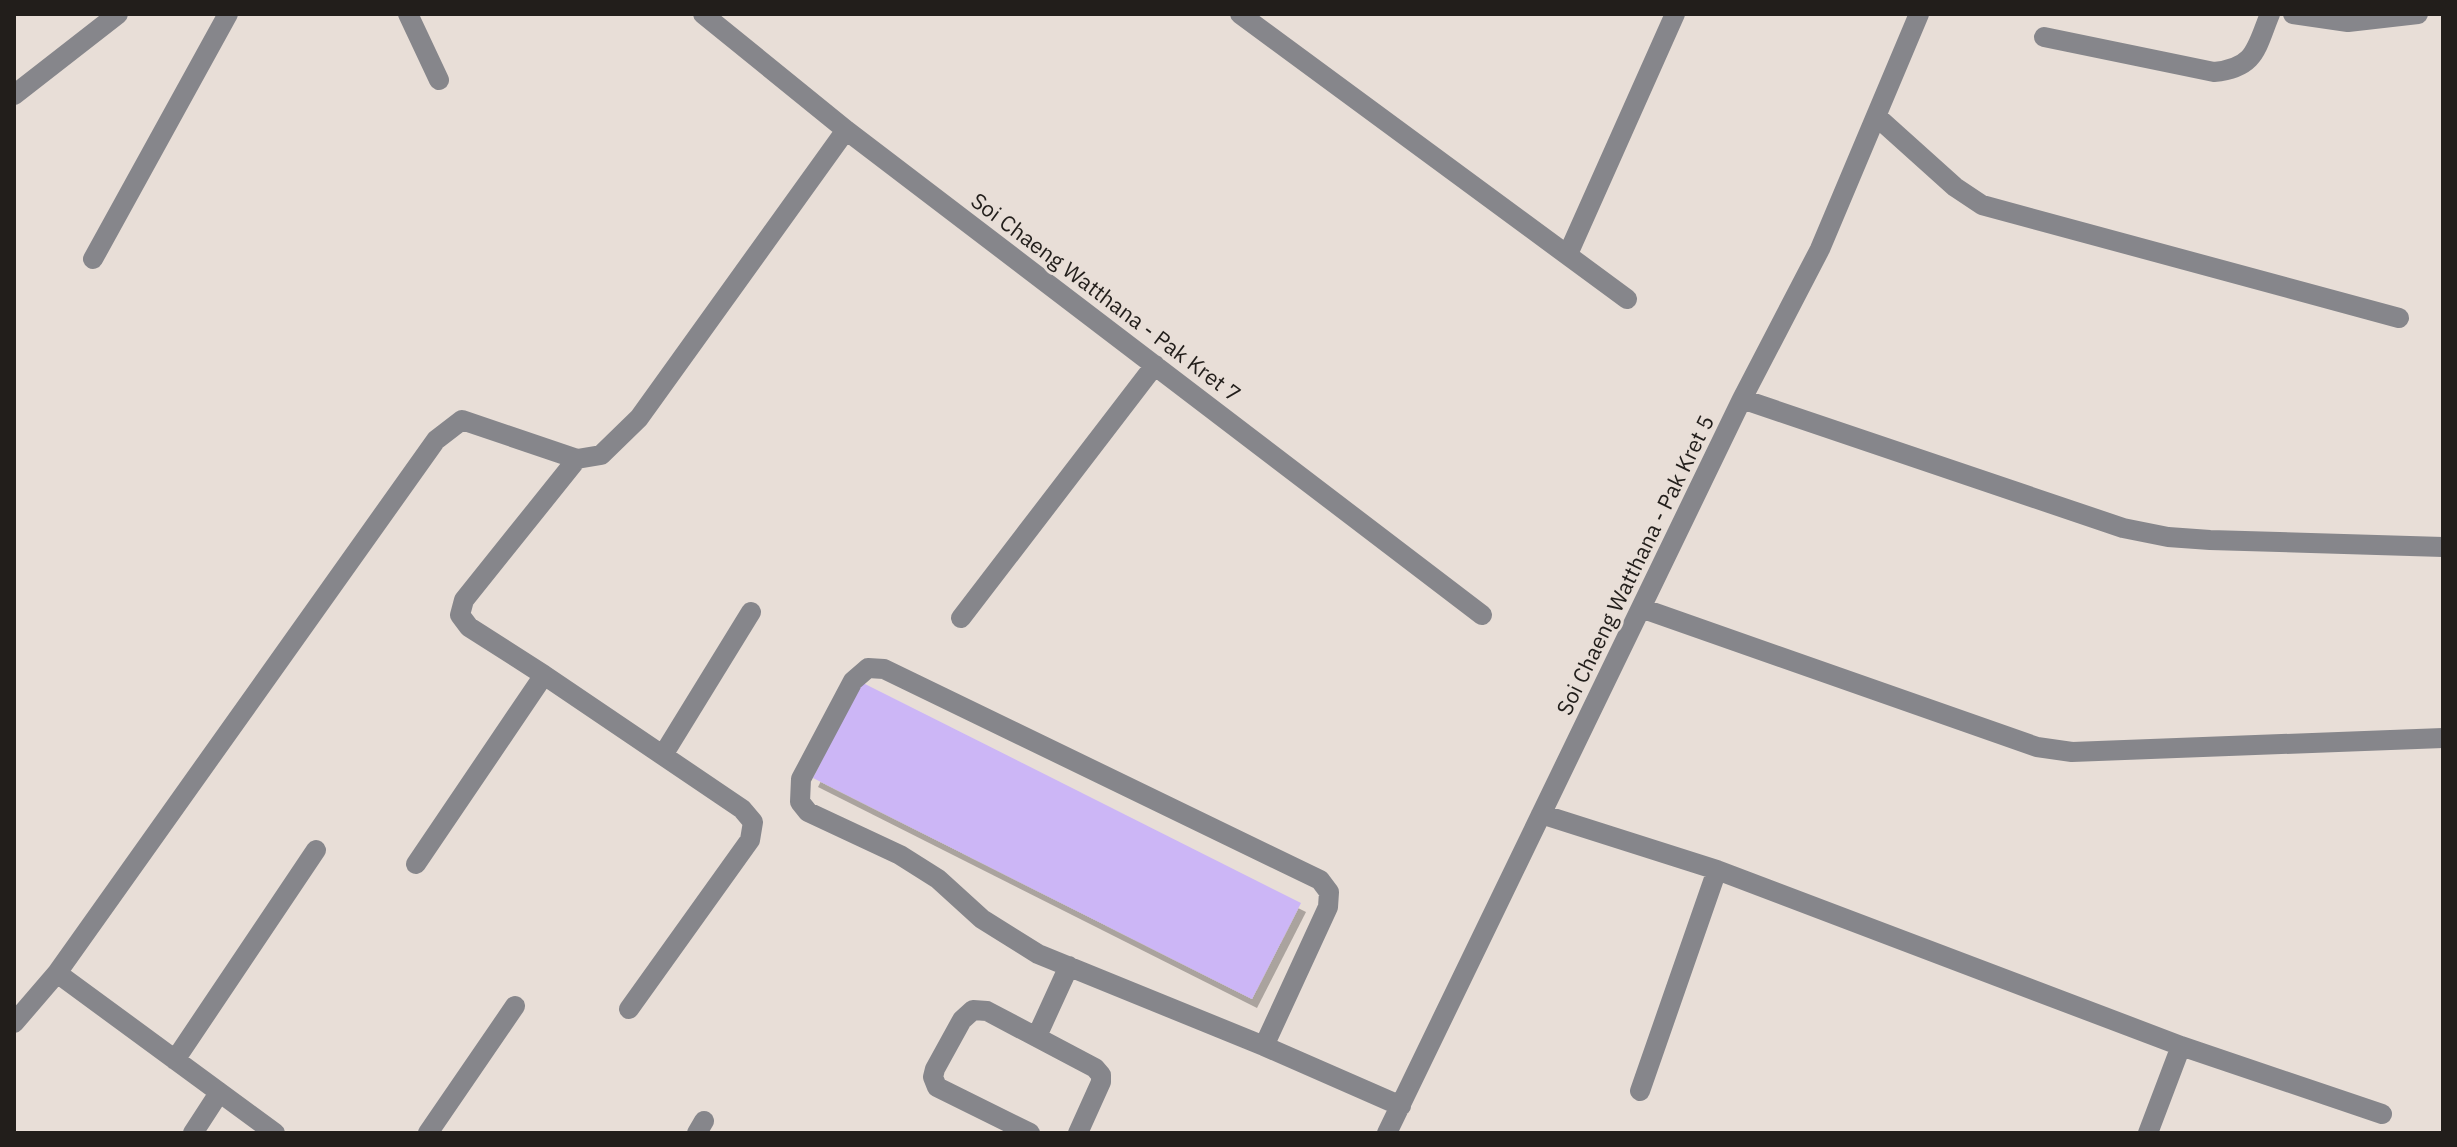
<svg xmlns="http://www.w3.org/2000/svg" width="2457" height="1147" viewBox="0 0 2457 1147" font-family="'IBM Plex Sans',sans-serif">
	<style>
		.building { fill: #ccb6f6; filter: url(#shadow) }
		.lines { fill: none; stroke-linecap: round; stroke-linejoin: round }
		.minor { stroke: #86868b; stroke-width: 20 }
		.labels { text-anchor: middle; stroke-width: 6; stroke-linejoin: round; paint-order: stroke }
		.street-label { font-size: 22px; fill: #221e1b; stroke: #e8ded7 }
	</style>
	<defs>
		<filter id="shadow"><feDropShadow dx="5" dy="9" stdDeviation="0" flood-color="#0004"/></filter>
	</defs>
	<rect width="100%" height="100%" fill="#e8ded7"/>
	<path class="building" d="M861,682L1301,903L1252,999L813,778Z"/>
	<g class="lines">
		<path class="minor" d="M408,14L439,80
			M703,14L846,130L1482,615
			M1240,14L1627,299
			M2293,14L2348,22L2418,14
			M2044,37L2214,72C2256,68 2256,48 2270,14
			M14,95L118,14
			M1876,116L1955,187L1982,205L2399,318
			M1568,254L1675,14
			M93,259L228,14
			M1742,399L2123,528L2168,537L2210,540L2443,547
			M577,459L464,600L460,615L469,627L544,675L742,809L753,822L750,840L629,1009
			M1641,608L2037,747L2072,752L2443,738
			M961,618L1155,365
			M663,755L751,612
			M1541,814L1717,870L2181,1046L2382,1114
			M416,864L544,675
			M57,973L275,1133
			M14,1023L57,973L436,440L462,420L577,459L601,455L639,418L846,130
			M1037,1036L1069,966
			M1264,1046L1328,907L1329,892L1320,880L884,669L868,668L853,681L801,779L800,802L808,812L900,855L938,879L982,919L1038,954L1264,1046L1401,1106
			M175,1060L316,850
			M1640,1091L1717,870
			M193,1133L219,1093
			M428,1133L515,1006
			M697,1133L704,1121
			M1030,1133L937,1087L933,1077L935,1069L962,1020L973,1010L987,1011L1095,1068L1101,1075V1082L1078,1133
			M1387,1133L1742,399L1820,249L1919,14
			M2148,1133L2181,1046"/>
	</g>
	<g class="labels">
		<g class="street-label">
			<text transform="translate(1106 297) rotate(37)" y="8">Soi Chaeng Watthana - Pak Kret 7</text>
			<text transform="translate(1635 565) rotate(-64)" y="8">Soi Chaeng Watthana - Pak Kret 5</text>
		</g>
	</g>
	<rect width="2457" height="1147" fill="none" stroke="#221e1b" stroke-width="32"/>
</svg>
